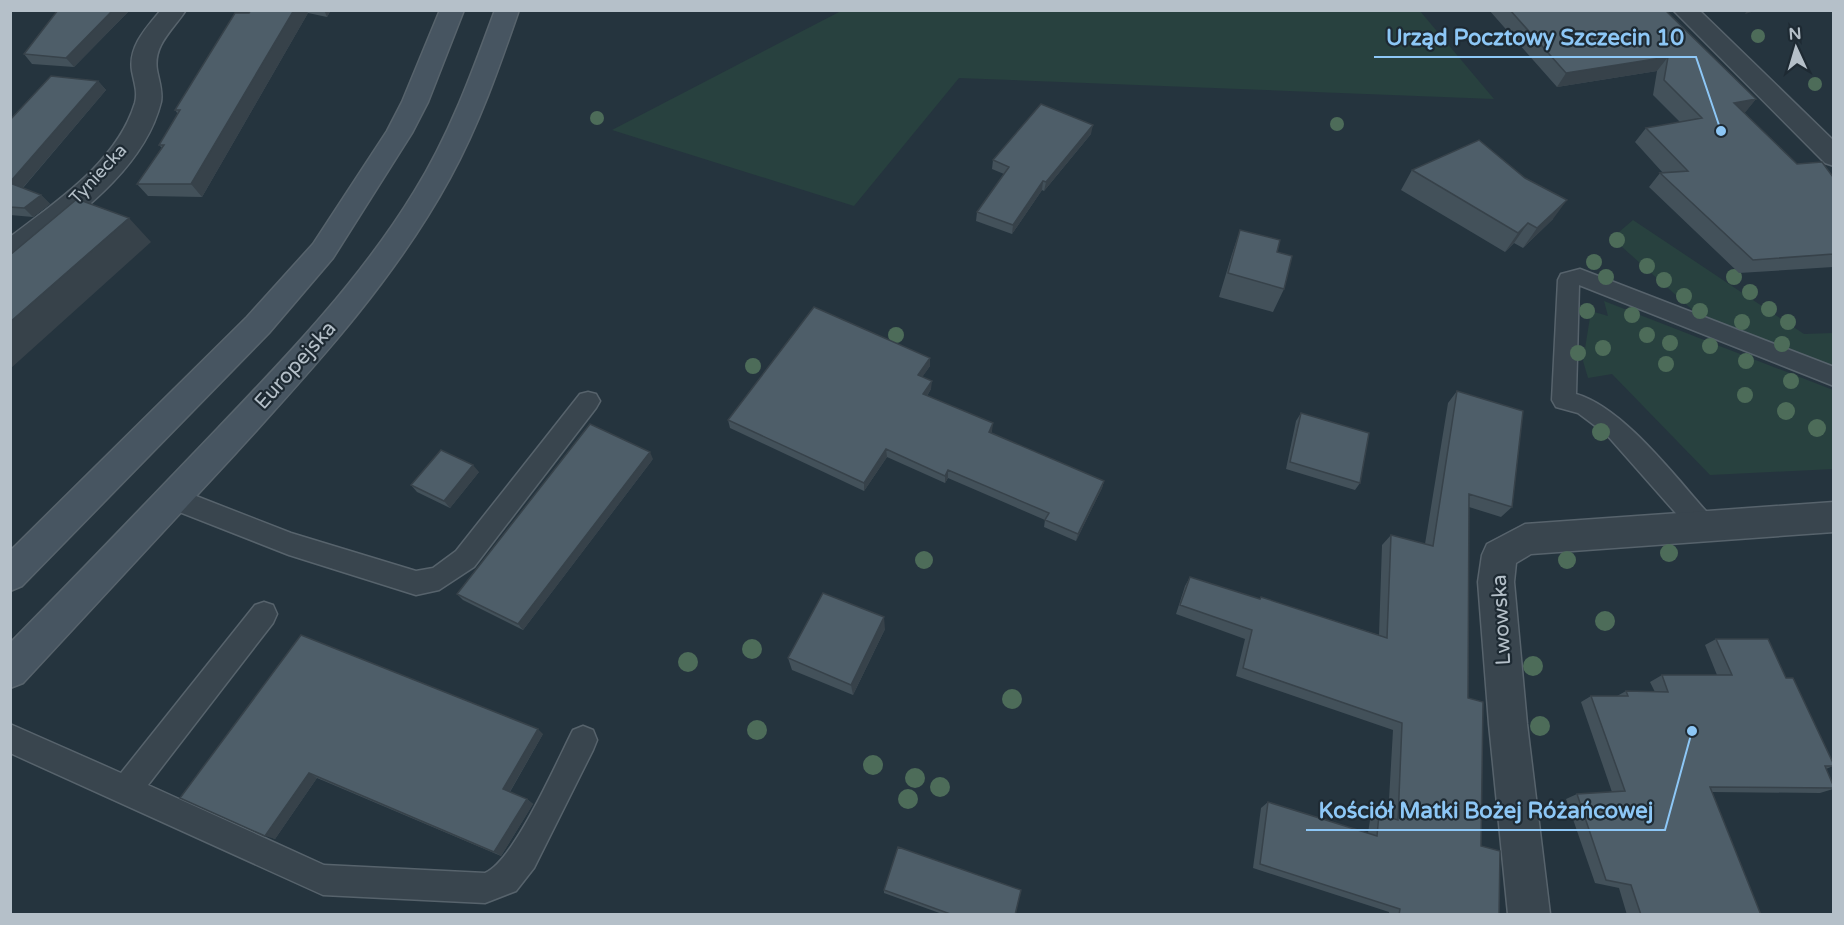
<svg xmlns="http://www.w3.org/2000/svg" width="1844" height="925" viewBox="0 0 1844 925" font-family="'Varela Round',sans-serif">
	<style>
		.green { fill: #28413f }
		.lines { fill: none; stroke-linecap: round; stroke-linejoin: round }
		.service-casing { stroke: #57636c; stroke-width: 3 }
		.minor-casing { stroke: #57636c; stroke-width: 3 }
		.secondary-casing { stroke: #57636c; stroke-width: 3 }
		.service { fill: #39454e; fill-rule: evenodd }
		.minor { fill: #39454e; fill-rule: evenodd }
		.secondary { fill: #475561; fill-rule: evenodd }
		.tree { fill: #4d6c59 }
		.wall { fill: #43515a }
		.shaded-wall { fill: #37424a }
		.building { fill: #4e5e69; stroke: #37424a; stroke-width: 1.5 }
		.labels { text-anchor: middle; stroke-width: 4.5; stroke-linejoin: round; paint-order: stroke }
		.far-street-label { font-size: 18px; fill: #b5c0c9; stroke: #1e2a33 }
		.street-label { font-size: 21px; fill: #b5c0c9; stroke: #1e2a33 }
		.leader { fill: none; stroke: #8dc7f6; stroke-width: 2 }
		.callout-dot { fill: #8dc7f6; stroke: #1e2a33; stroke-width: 2 }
		.callout-label { font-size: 22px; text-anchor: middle; font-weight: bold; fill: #8dc7f6; stroke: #1e2a33; stroke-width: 4.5; stroke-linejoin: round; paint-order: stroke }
	</style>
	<rect width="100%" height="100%" fill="#25343e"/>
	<path class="green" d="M841,11H1420L1494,99L959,78L854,206L612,130Z
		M1633,220L1804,334L1833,333V368L1697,314L1612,238Z
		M1604,301L1833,390V469L1710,475L1612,374L1588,378L1583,361L1591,311L1608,316Z"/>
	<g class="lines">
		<defs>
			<path id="service" d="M1580,269L1834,367V386L1579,285L1576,394C1625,408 1679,482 1714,520L1717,528L1714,536L1705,539L1696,536L1606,434L1578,413L1556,407L1552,400L1558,280L1561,274Z
				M588,392L596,394L600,401L596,408L474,567L439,590L416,595L289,555L164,506L161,498L164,490L173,487L291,533L416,571L433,568L456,551L580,394Z
				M264,602L273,605L277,614L273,623L148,785L324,865L485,873C514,861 557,761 573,730L583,726L593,730L597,740L593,750L534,868L516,891L485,903L323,895L10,753V724L121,773L255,605Z"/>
			<path id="minor" d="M161,10H186C173,30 153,45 157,70C159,81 163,91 161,102C144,171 72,219 20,260L10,263V237C57,201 117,162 135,103C138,92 134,82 132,71C128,47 146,28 161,10Z
				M1673,10H1699L1834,141V166L1825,163Z
				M1834,502V532L1531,554L1516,563L1514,582L1527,724L1550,914H1508L1489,724L1478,582L1482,555L1487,544L1525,524Z"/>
			<path id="secondary" d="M440,10H464L428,102L412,133L333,258L269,333L22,586L10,591V551L247,317L313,244L387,131L402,102Z
				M495,10H519C499,68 479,125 450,178C394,281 314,367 236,453C165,530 94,606 23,683L10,688V643C80,572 149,500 218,428C288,355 361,279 414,192C449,136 472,73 495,10Z"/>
		</defs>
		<use href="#service" class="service-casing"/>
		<use href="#minor" class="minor-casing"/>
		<use href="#secondary" class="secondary-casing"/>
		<use href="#service" class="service"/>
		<use href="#minor" class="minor"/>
		<use href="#secondary" class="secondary"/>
	</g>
	<g class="tree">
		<circle cx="1758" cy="36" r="7"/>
		<circle cx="1815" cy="84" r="7"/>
		<circle cx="597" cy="118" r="7"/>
		<circle cx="1337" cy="124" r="7"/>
		<circle cx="1617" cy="240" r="8"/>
		<circle cx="1594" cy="262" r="8"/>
		<circle cx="1647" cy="266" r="8"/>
		<circle cx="1606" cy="277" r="8"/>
		<circle cx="1734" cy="277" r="8"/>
		<circle cx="1664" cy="280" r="8"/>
		<circle cx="1750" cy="292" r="8"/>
		<circle cx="1684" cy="296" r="8"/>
		<circle cx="1769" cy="309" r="8"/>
		<circle cx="1587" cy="311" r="8"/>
		<circle cx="1700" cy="311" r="8"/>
		<circle cx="1632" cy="315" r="8"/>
		<circle cx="1742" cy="322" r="8"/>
		<circle cx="1788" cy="322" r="8"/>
		<circle cx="896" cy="335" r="8"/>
		<circle cx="1647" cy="335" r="8"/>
		<circle cx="1670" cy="343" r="8"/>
		<circle cx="1782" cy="344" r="8"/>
		<circle cx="1710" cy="346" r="8"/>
		<circle cx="1603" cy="348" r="8"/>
		<circle cx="1578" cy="353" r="8"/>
		<circle cx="1746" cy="361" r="8"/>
		<circle cx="1666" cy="364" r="8"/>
		<circle cx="753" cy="366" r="8"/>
		<circle cx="1791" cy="381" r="8"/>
		<circle cx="1745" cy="395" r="8"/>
		<circle cx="1786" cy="411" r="9"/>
		<circle cx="1817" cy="428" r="9"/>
		<circle cx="1601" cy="432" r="9"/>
		<circle cx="1669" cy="553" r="9"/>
		<circle cx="924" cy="560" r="9"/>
		<circle cx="1567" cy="560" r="9"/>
		<circle cx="1605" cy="621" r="10"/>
		<circle cx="752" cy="649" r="10"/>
		<circle cx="688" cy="662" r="10"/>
		<circle cx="1533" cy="666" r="10"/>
		<circle cx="1012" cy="699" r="10"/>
		<circle cx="1540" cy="726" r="10"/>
		<circle cx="757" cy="730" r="10"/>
		<circle cx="873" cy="765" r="10"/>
		<circle cx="915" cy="778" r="10"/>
		<circle cx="940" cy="787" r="10"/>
		<circle cx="908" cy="799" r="10"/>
	</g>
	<path class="wall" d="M58,10H130L74,67L32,64L24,54Z
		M251,10H331L327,17L308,13L202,197L148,196L137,184L162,148L159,145L178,114L175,110Z
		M1489,10H1665L1756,99L1744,113L1797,164L1833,177V267L1739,273L1649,187L1660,173H1663L1635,142L1646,128L1680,122L1653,95L1657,71L1557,87Z
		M98,81L106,90L23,188L41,195L50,204L33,217L10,215V120Z
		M1091,134L1044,191L1042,190L1012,234L976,221L977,212L1004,174L992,169L993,160Z
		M1412,170L1553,219L1523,248L1514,243L1505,252L1401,190Z
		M1240,230L1277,252L1284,289L1273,312L1219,297L1232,254Z
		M930,358V366L922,377L931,389L927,396L992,431L991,433L1104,481L1102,488L1076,541L1044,527L1045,520L948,478L945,483L887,457L864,491L730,428L728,420Z
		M1457,391L1512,507L1501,517L1469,507L1468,698L1481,846L1499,915H1389V912L1253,868L1261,808L1268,802L1368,833L1370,820L1379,814L1388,817L1393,730L1236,676L1245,639L1176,614L1185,586L1190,577L1260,599L1261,597L1379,635L1382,545L1391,535L1425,544L1448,403Z
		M1301,413L1360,483L1355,490L1286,469L1296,421Z
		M653,459L523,630L463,600L457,594Z
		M479,472L450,508L417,492L411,485Z
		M885,629L853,695L792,670L788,658Z
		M1716,639L1786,678L1833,766L1826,769L1833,789L1820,793L1712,792L1761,915H1627L1619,888L1595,883L1566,799L1577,794L1612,792L1581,702L1591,696H1617L1626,691L1655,692L1650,682L1662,675H1717L1705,645Z
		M543,734L510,792L527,799L533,804L501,856L317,778L275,839L180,798Z
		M884,890L1015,915H945L884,893Z"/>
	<path class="shaded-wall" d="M113,10H130L74,67L66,58Z
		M294,10H306L308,13L202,197L191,184Z
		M324,10H331L327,17Z
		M1747,10H1758L1745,14Z
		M1668,57L1657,71L1557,87L1566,73Z
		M98,81L106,90L19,192L10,182Z
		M1756,99L1744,114L1734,103Z
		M1093,125L1091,134L1044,191L1046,182Z
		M1043,181L1042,190L1012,234L1013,225Z
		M41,195L50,204L33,217L24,208Z
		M1567,200L1553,219L1523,248L1537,228Z
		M129,218L151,242L10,369V322Z
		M1528,223L1514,243L1505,252L1518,233Z
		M930,358V366L918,383V375Z
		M932,381L931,389L923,402V394Z
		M993,423L992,431L988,440L989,432Z
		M886,449L887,457L864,491V483Z
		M650,452L653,459L523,630L518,624Z
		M473,465L479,472L450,508L444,501Z
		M948,470V478L945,483V476Z
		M1104,481L1102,488L1076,541L1078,534Z
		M884,617L885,629L853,695L851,685Z
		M538,729L543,734L509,793L503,789Z
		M309,773L317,778L275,839L265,836Z
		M527,799L533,804L501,856L494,852Z"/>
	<path class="building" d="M58,10H113L66,58L24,54Z
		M251,10H294L191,184H137L164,145H159L180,110H175L235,13H249Z
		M1510,10H1665L1756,99L1734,103L1797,164L1822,162L1833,177V254L1753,260L1660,173L1688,171L1646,128L1702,118L1664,80L1668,57L1566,73Z
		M51,76L98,81L10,182V120Z
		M1041,104L1093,125L1046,182L1043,181L1013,225L977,212L1009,167L993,160Z
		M1479,140L1525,178L1567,200L1537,228L1528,223L1518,233L1412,170Z
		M10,183L41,195L24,208L10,207Z
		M77,199L129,218L10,322V255Z
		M1240,230L1280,240L1277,252L1292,256L1284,289L1228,273Z
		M814,307L930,358L918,375L932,381L923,394L993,423L989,432L1104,481L1078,534L1045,520L1049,513L948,470L945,476L886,449L864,483L728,420Z
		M1457,391L1523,411L1512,507L1469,494L1468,698L1483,702L1481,846L1500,851L1499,915H1399L1400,909L1260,864L1268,802L1377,836L1379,814L1398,820L1402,723L1243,668L1252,630L1180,605L1190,577L1260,599L1261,597L1387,638L1391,535L1433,546Z
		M1301,413L1369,433L1360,483L1290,462Z
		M590,424L650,452L518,624L457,594Z
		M441,450L473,465L444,501L411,485Z
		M823,593L884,617L851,685L788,658Z
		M301,635L538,729L503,789L527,799L494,852L309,773L265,836L180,798Z
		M1716,639H1768L1786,678H1793L1833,763V766H1825L1833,785V788L1710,787L1761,915H1641L1631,885L1606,880L1577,794L1625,791L1591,696H1628L1626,691L1668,692L1662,675H1732Z
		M898,847L1021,890L1015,915H953L884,890Z"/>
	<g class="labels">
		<g class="far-street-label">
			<text transform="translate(98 174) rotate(-47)" y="6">Tyniecka</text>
		</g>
		<g class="street-label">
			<text transform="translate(295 365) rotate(-48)" y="7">Europejska</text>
			<text transform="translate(1501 620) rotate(-93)" y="7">Lwowska</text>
		</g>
	</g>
	<path class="leader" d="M1721 131L1696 57H1374M1692 731L1665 830H1306"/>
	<g class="callout-dot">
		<circle cx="1721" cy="131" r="6"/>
		<circle cx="1692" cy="731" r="6"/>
	</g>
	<g class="callout-label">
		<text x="1535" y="45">Urząd Pocztowy Szczecin 10</text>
		<text x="1486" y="818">Kościół Matki Bożej Różańcowej</text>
	</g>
	<rect width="1844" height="925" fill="none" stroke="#b5c0c9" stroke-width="24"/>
	<g transform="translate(1796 48) rotate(356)" stroke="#1e2a33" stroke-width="4.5" paint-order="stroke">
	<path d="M0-4.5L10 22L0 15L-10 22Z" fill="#b5c0c9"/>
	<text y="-9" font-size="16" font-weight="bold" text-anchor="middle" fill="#b5c0c9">N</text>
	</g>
</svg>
